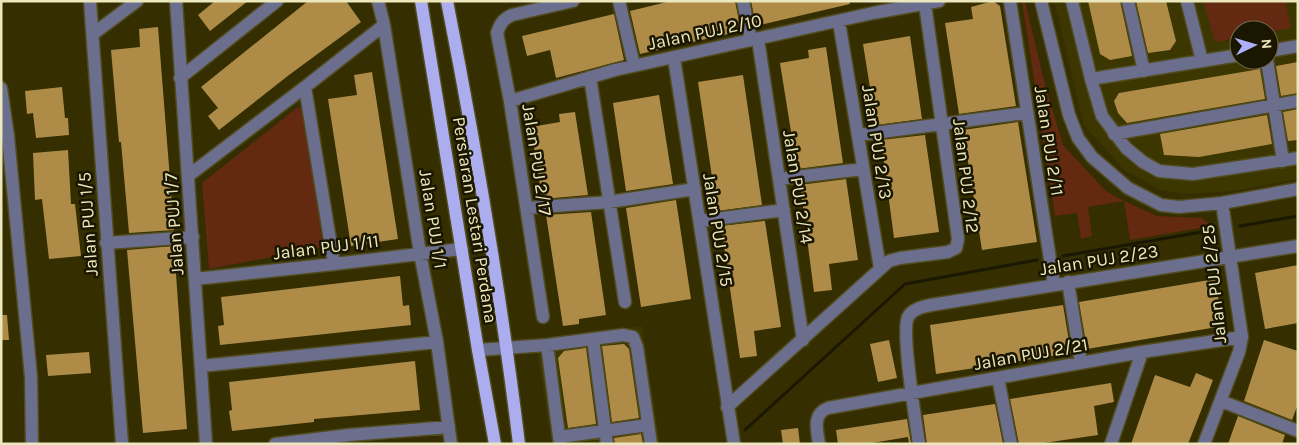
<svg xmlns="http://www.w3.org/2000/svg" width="1299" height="445" viewBox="0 0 1299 445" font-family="Karla,sans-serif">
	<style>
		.built { fill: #3c3600; fill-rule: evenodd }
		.green { fill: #632a11 }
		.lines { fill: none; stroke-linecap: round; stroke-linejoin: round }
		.stream { stroke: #1a1802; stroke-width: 3 }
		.building { fill: #ae8c48 }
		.minor-casing { stroke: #514c1e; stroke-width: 15 }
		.major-casing { stroke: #514c1e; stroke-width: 15 }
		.minor { stroke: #6c6e8d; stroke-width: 12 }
		.major { stroke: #abadee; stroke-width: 12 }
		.labels { text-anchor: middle; stroke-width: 5; stroke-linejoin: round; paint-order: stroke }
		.street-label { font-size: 18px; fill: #ece8be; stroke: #1a1600 }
	</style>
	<rect width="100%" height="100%" fill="#342e00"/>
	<path class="built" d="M1054,1H1298V179L1234,191L1184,194L1161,190L1123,169L1084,125ZM1239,30H1269V60H1239Z
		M642,326L660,444H552L535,339Z"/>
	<path class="green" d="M1022,1H1025L1044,81L1063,145L1106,191L1124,201L1157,216L1202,218L1212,226L1130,240L1124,201L1088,207L1092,236L1081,239L1077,213L1055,216Z
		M1203,1H1285L1291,28L1269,32V30H1239V38L1215,42Z
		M298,107L304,111L323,247L209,269L202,183Z"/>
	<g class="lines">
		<path class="stream" d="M1240,226L1298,216
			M1063,256L1213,230
			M745,430L905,284L1037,260"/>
	</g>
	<path class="building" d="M215,1H248L210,31L198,15Z
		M308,1H346L361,22L289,75L219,130L208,116L218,108L201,87Z
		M671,1H735L741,31L640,54L630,11Z
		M751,1H849L850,4L756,26Z
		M993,1L1000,6L1016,106L959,114L945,23L973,19L971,7Z
		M1088,1H1120L1132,56L1110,60L1100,54Z
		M1136,1H1166L1176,41L1170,50L1148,53Z
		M614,14L624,60L556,78L550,50L527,56L522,36Z
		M158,27L174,230L129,233L121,142H119L111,50L140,47L139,29Z
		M910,36L922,119L876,125L863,44Z
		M826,47L843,163L797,169L780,63L809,58L808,50Z
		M1298,62V93L1281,96L1276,66Z
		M1260,69L1265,99L1127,123L1118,113L1114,101L1119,93Z
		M372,72L398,239L351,246L328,99L357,95L354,75Z
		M743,75L762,205L717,211L698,82Z
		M62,87L65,118H68L69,135L36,138L33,113L27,114L25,91Z
		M659,95L673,184L626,191L613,103Z
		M1298,109V140L1288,141L1283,112Z
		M575,112L588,195L542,199L531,127L560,122L559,114Z
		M1267,115L1272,144L1199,157L1164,155L1160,134Z
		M1018,122L1037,242L982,250L963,130Z
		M925,135L939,232L894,238L881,140Z
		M68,150L71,204H75L81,256L49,259L42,199L35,200L33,153Z
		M846,179L858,260L829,264L832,290L814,292L800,185Z
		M676,200L691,299L641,307L626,208Z
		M591,212L606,315L579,319V324L563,326L546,215Z
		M765,221L781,327L754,331L757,356L740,358L721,226Z
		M174,246L187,429L143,433L127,250Z
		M1298,265V323L1265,329L1255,273Z
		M400,276L403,306L409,305L411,325L220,345L218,326L224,325L221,297Z
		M1215,279L1223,326L1087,349L1079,302Z
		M1063,305L1071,353L936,374L930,325Z
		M1,315H7L9,340H1Z
		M889,340L897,378L878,382L870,344Z
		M1264,340L1298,351V404L1292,420L1244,401Z
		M624,344L629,349L639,418L612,422L602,346Z
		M586,348L596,424L568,428L558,358L564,351Z
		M89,352L91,373L48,376L46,355Z
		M415,361L420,410L314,419V422L232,431L229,411L232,410L229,382Z
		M1196,373L1213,380L1188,444H1131L1155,375L1190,387Z
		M1111,383L1114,402L1094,406L1098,435L1037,444H1019L1010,399Z
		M995,404L1003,444H927L923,415Z
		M1238,416L1285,435L1282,444H1228Z
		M907,419L911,444H909L908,437L866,444H838L836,430Z
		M798,428L800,444H783L781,430Z
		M641,434L643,444H615L614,438Z"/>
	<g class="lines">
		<defs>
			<path id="minor" d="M90,1L122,444
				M176,1L206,444
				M378,1L384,25L420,253L437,342L451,444
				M619,1L634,65
				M743,1L751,40
				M1010,1L1054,285
				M1041,1L1069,115L1078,138L1092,157L1128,188L1161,205L1179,207L1222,203L1298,189
				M1072,1L1091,79L1102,116L1126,148L1143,162L1159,171L1193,174L1298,158
				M1128,1L1144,71
				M1187,1L1202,61
				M839,22L880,268
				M93,34L137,1
				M758,39L803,340
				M1269,51L1298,46
				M674,58L734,444
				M1267,60L1283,161
				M590,77L625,302
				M180,78L277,1
				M1091,79L1239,55
				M305,87L334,264
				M1,88L8,136L31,377L32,444
				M510,101L615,70L873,13L939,1
				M1114,134L1298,101
				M859,135L1026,113
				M188,176L305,87L384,25
				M779,179L863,169
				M527,208L609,202L695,189
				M700,221L784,210
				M106,243L193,237
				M195,279L334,264L462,249
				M1068,282L1081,363
				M543,317L510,101L497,33C500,24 503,19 512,15L573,1
				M593,339L607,444
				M547,345L560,444
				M478,350L547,345L623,335L633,337L637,347L651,444
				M201,366L437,342
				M998,378L1011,444
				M1221,401L1298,431
				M727,407L889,261L900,258L948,252L956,248L958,239L925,4
				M559,437L648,425
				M275,444L349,435L449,427
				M819,444C817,430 812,414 828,408L1142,352L1242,337
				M919,444C916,423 901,332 908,317C912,309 922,307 931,305L1298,246
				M1111,444L1142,352
				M1204,444L1239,352L1242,337L1222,203"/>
			<path id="major" d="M421,1L478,350L495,444
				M447,1C476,148 501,296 519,444"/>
		</defs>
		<use href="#minor" class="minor-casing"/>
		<use href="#major" class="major-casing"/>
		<use href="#minor" class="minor"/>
		<use href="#major" class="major"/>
	</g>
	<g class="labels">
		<g class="street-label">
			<text transform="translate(705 32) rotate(-12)" y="6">Jalan PUJ 2/10</text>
			<text transform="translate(1049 141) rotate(81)" y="6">Jalan PUJ 2/11</text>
			<text transform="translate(877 142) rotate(81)" y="6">Jalan PUJ 2/13</text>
			<text transform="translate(537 160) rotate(81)" y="6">Jalan PUJ 2/17</text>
			<text transform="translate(966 176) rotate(83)" y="6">Jalan PUJ 2/12</text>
			<text transform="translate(798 187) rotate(81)" y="6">Jalan PUJ 2/14</text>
			<text transform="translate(433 219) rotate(81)" y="6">Jalan PUJ 1/1</text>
			<text transform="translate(475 220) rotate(81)" y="6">Persiaran Lestari Perdana</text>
			<text transform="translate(88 224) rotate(-94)" y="6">Jalan PUJ 1/5</text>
			<text transform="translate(174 224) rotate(-94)" y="6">Jalan PUJ 1/7</text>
			<text transform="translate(718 230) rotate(81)" y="6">Jalan PUJ 2/15</text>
			<text transform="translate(326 247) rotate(-7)" y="6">Jalan PUJ 1/11</text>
			<text transform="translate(1099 260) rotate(-9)" y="6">Jalan PUJ 2/23</text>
			<text transform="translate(1214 284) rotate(-96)" y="6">Jalan PUJ 2/25</text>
			<text transform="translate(1031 354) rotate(-10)" y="6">Jalan PUJ 2/21</text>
		</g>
	</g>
	<rect width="1299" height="445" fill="none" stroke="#ece8be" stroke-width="5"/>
	<g transform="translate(1254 45) rotate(85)"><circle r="24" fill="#1a1600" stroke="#6e6a4c"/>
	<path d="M0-4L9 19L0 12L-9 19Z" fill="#adaffb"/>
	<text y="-8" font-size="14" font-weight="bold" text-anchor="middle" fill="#ece8be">N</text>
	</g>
</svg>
